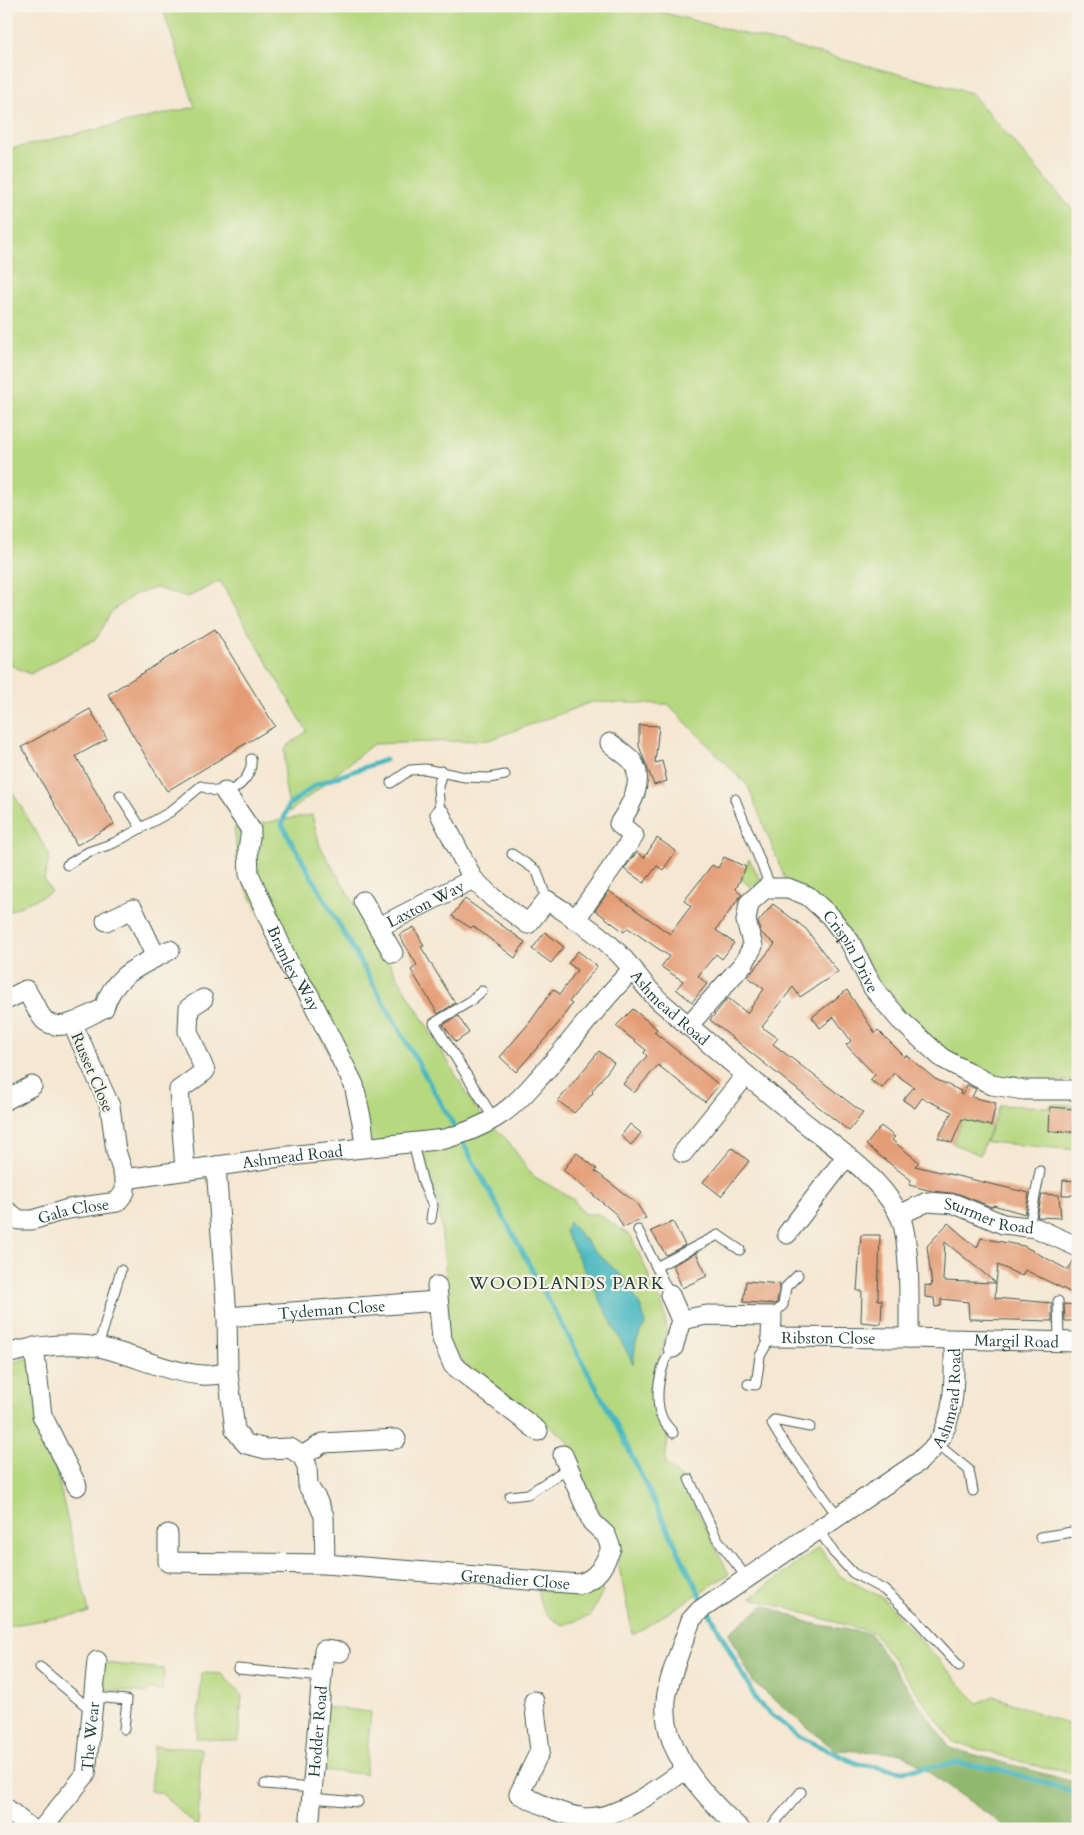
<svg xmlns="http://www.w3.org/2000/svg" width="1084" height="1835" viewBox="0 0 1084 1835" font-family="Cardo,serif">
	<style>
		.green { fill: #b6d87f; stroke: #6a8a5a }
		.forest { fill: #90b86e; stroke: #587a51 }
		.water { fill: #49b8c0; stroke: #347a7a }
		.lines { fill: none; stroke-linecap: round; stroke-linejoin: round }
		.stream { stroke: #49b8c0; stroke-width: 5 }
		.building { fill: #e49c74 }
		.lane-casing { stroke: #3f564c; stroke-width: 11 }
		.street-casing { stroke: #3f564c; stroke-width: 21 }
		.lane { stroke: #fff; stroke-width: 9 }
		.street { stroke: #fff; stroke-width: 19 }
		.labels { text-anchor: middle; stroke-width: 4.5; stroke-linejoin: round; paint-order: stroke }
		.street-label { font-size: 16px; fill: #1f3d34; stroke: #f7f3e8 }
		.neighbourhood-label { font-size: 18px; letter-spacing: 1px; fill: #1f3d34; stroke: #f7f3e8 }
	</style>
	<rect width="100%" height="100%" fill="#f7f3e8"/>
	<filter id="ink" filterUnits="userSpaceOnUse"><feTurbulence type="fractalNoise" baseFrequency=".02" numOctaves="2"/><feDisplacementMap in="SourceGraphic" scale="10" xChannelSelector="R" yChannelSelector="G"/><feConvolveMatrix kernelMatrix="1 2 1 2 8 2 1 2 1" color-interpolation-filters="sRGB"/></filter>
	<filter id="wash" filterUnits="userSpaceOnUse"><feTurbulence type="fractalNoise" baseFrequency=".0096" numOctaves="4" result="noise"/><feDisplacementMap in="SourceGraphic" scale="20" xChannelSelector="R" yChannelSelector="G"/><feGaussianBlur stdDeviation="1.12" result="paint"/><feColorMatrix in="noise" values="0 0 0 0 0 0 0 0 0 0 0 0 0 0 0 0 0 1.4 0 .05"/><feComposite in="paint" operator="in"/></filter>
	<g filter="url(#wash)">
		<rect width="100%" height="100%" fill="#f5e7d1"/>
		<path class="green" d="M162,6H638L971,93L1078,216V1081L994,1082L945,1052L902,1018L845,926L787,884L748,786L668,704L592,702L489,740L373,744L290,812L284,780L285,748L307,731L220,581L188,597L156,588L135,594L111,612L97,638L30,674L6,663V150L195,107Z
			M6,781L50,856L44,879L51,892L6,913Z
			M312,815L320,846L476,1109L508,1141L533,1176L573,1199L584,1214H598L631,1236L664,1309L667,1332L654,1378V1418L668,1438L665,1463L680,1477L729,1574L633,1635L615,1547L566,1439L513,1398L468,1368L447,1340L448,1299L439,1205L423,1151L355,1158L343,1082L239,873L234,828Z
			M749,859L762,883L751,887L741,879Z
			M1051,1104L1074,1105V1108H1051L1049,1130L1078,1127V1150L986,1142L1000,1105L1050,1107Z
			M963,1119L991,1126L980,1155L952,1143Z
			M30,1357L89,1613L6,1626V1365Z
			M819,1547L840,1576L881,1597L978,1703L993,1696L1078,1728V1773L1043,1768L953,1742L874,1633L751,1598Z
			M596,1586L603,1591L590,1616L563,1625C546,1616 539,1609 538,1590L587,1593Z
			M104,1663L164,1669L162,1691L149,1690L148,1693L104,1689L101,1684Z
			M202,1673L222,1674L242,1696L238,1741L196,1738Z
			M326,1707L371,1712L365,1774L319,1770Z
			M154,1746L201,1749L198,1828L161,1793L150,1791Z"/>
		<path class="forest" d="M764,1605L810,1623L870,1634L950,1748L1078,1783V1829H1004L1003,1825L902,1753L835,1750L753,1682L729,1633Z"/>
		<path class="water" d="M569,1222L593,1249L625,1279L642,1309L645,1325L636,1342L633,1364L565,1232Z"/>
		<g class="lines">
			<path class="stream" d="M385,760L315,785L288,806L282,825L457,1131
				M461,1139L616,1424L704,1603
				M708,1610L758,1703L798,1736L858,1764L903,1771L957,1763L1002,1770L1078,1793"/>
		</g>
		<g id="blocks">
			<path class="building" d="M215,629L275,726L167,791L108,694Z
				M90,709L107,739L76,756L114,824L77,845L22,747Z
				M639,725L659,726L655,763L662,761L667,781L654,785L639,746Z
				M657,838L676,851L663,870L657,866L644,883L624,869L637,852L644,858Z
				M724,857L746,867L736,889L742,894L716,930L734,943L722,959L716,954L698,976L707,984L692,1002L676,989L683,981L661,967L669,956L628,928L624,932L595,910L609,891L670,934L691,906L684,901L712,865L718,868Z
				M465,899L525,942L515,958L473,926L471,928L452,916Z
				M773,904L806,929L838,972L800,997L793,987L762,1027L778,1038L773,1044L863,1113L849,1131L710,1020L728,998L747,1013L764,989L748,977L775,944L761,933L758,922Z
				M414,927L424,946L421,947L455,1003L438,1014L411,970L417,965L399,935Z
				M545,932L564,947L551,963L532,949Z
				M578,951L597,966L569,1002L572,1004L557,1025L516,1072L500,1057L530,1022L553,989L560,994L577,970L568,963Z
				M847,990L875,1033L878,1030L905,1057L906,1055L935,1079L961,1091L960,1094L962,1095L967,1085L976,1089L972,1097L996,1103L991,1126L962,1119L952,1143L938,1138L952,1112L922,1098L915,1108L903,1100L914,1087L894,1073L882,1088L870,1080L875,1075L846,1045L851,1041L834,1017L820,1028L812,1017Z
				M633,1009L657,1029L654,1032L719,1085L705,1102L658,1065L634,1093L623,1084L647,1056L644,1053L646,1050L616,1026Z
				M458,1016L469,1033L456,1042L443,1025Z
				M599,1051L614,1063L592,1091L593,1093L574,1113L558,1101Z
				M1050,1107L1074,1109V1132L1049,1131Z
				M630,1124L641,1133L631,1145L621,1136Z
				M881,1126L895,1137L892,1140L919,1162L915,1166L1029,1193L1025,1214L993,1205L992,1207L959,1194L932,1191L909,1185L911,1180L866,1145Z
				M732,1148L749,1161L721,1196L703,1182Z
				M577,1153L597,1169L595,1171L636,1203L646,1218L623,1227L616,1214L563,1170Z
				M1063,1180L1075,1181V1195H1062Z
				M1042,1194L1059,1195L1061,1218L1037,1217Z
				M673,1222L685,1245L666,1255L651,1231Z
				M948,1223L977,1248L981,1238L1024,1246L1068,1270L1075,1258H1078V1296L1025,1270L1022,1276L998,1265L996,1283L945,1242L943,1281L996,1283L995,1298L1052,1303V1321L969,1319L968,1302L941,1299V1306L935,1307L934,1298L925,1297V1285L932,1286L927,1246Z
				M861,1235H880L878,1300H882L881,1324L861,1322L862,1291H857Z
				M696,1253L707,1276L682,1288L673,1265Z
				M746,1281L780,1284L777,1302L775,1304L743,1302Z
				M1064,1304L1076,1305L1075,1321H1065Z"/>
		</g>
	</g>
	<g filter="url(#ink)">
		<use href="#blocks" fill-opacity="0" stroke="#3f564c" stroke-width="1"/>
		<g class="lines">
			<defs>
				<path id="lane" d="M391,783L410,770L425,769L465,777L489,778L505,775
					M120,795L141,828
					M735,799L771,888
					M440,814L438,787L442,771
					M512,854L537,871L547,900
					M67,865L88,852L114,843L170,812L201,786C208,789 215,792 224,792C240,790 253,773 251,759
					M482,991L469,1002L434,1023L494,1119
					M413,1144L423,1183L433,1206L431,1219
					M1029,1227L1040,1171
					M638,1230L670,1295
					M656,1267L718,1235L740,1250
					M1058,1301L1059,1341
					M772,1316L783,1305L786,1287L798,1275
					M98,1347L121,1270
					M748,1384L756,1385L760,1356L771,1337
					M810,1427L774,1420L772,1424L779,1436L837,1515
					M673,1433C670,1429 666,1425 663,1420C653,1400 659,1365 673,1348
					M937,1444L969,1470L973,1491
					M689,1479L716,1537L747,1578
					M510,1496L528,1494L568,1468
					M818,1529L834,1553L853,1573L884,1590L914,1617L959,1666
					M1040,1537L1078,1531
					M40,1667L91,1710
					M238,1669L322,1677
					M94,1697L127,1700L124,1729
					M265,1784L312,1788
					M311,1798L358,1802
					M769,1829L801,1792"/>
				<g id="street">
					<path id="s1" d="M225,792L251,830L248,850L249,874L291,968L308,993L354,1085L362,1122L365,1147"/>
					<path id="s2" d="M440,814L473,879L493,898L528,924L547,900C569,915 595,930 614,949C632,965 644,988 662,1003C706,1041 750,1079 795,1115C831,1145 876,1172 899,1214C911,1237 909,1310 909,1338"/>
					<path d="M363,901L393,953"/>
					<path d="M575,920L634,836L619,824C630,807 646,781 632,761C627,755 617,749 610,743"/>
					<path d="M106,921L133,909L156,957"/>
					<path id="s3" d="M379,927L473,879"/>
					<path d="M6,1000L26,990C32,999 38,1014 45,1021C62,1034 89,1015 104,1008C114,974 140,966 170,950"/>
					<path id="s4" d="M688,1026L744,963L753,946L746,921L749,903L766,888H788L808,896L830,916L850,942L873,988L900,1020L942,1058L992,1085L1024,1090H1078"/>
					<path d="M6,1100L32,1086"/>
					<path d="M683,1153L746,1075"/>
					<path d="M216,1166L227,1317L228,1373L235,1430L246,1444L266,1449L290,1448L302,1456L307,1466L308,1486L317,1500L324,1516L325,1564"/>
					<path d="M185,1169L179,1090L205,1071L188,1031L189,1008L203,999"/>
					<path id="s5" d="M125,1179L280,1157L445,1139C462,1134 479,1128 495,1118C511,1109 525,1094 537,1080C571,1044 598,1003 633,969"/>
					<path id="s6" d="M6,1210L19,1220H32L68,1209L117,1202L125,1192V1179L116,1151L110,1106L72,1023"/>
					<path id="s7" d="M899,1215L927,1202L955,1204L1003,1224L1036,1228L1078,1247"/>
					<path d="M787,1234L846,1157"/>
					<path d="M437,1286L442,1339L453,1365L538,1431"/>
					<path d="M670,1295L681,1320L673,1348"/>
					<path id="s8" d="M227,1317L437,1301"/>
					<path id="s9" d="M681,1320L707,1315L772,1316L771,1337L909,1338L1078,1342"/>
					<path d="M34,1347L42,1415L77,1486"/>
					<path d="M6,1354C36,1346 67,1342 98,1347C133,1354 165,1372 202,1375C210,1376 220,1374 228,1373"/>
					<path d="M302,1456L323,1443L396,1439"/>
					<path id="s10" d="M168,1534V1562L325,1564L579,1584C597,1579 604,1566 611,1548L606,1535L592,1522L563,1455"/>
					<path d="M534,1701L540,1751L519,1794C539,1803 559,1814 580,1817C614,1823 660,1788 686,1769"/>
					<path d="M6,1808L31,1829"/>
					<path id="s11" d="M42,1829L86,1774L97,1661"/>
					<path id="s12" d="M309,1829L324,1650L340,1652"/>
					<path id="s13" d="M740,1829C705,1797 662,1752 666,1701C667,1681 684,1641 691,1620L700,1610L920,1461C925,1455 932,1450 937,1444C957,1415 954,1373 954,1340"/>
				</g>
			</defs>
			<use href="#lane" class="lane-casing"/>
			<use href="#street" class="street-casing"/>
			<use href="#lane" class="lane"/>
			<use href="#street" class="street"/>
		</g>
	</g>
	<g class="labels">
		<g class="street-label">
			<text dy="6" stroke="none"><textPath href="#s3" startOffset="52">Laxton Way</textPath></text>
			<text dy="6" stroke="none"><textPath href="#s4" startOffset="285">Crispin Drive</textPath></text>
			<text dy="6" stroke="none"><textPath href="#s1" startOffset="195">Bramley Way</textPath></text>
			<text dy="6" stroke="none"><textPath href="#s2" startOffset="339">Ashmead Road</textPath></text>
			<text transform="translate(93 1072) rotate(67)" y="6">Russet Close</text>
			<text dy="6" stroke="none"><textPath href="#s5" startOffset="169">Ashmead Road</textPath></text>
			<text dy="6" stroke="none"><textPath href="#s6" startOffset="72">Gala Close</textPath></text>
			<text dy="6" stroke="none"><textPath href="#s7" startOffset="95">Sturmer Road</textPath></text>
			<text dy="6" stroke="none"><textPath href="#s8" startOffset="105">Tydeman Close</textPath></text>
			<text dy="6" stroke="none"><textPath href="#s9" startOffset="170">Ribston Close</textPath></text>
			<text dy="6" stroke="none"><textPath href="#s9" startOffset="358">Margil Road</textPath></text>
			<text dy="6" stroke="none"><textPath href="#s13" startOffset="589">Ashmead Road</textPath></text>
			<text dy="6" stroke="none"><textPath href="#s10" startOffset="376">Grenadier Close</textPath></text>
			<text dy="6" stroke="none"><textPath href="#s12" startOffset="98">Hodder Road</textPath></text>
			<text dy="6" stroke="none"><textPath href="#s11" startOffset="108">The Wear</textPath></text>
		</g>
		<g class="neighbourhood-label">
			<text x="567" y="1289">WOODLANDS PARK</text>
		</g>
	</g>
	<rect width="1084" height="1835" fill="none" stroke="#f7f3e8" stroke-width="25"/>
</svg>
